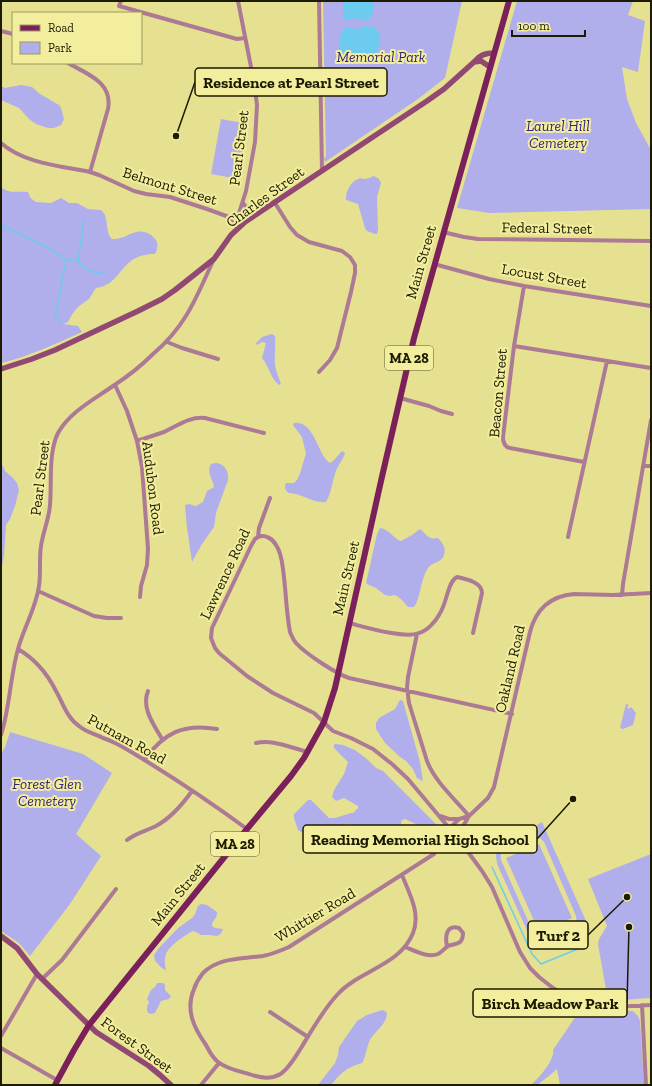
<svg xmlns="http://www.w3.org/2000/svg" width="652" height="1086" viewBox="0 0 652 1086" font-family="'Zilla Slab',serif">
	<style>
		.green { fill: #b1aeec; fill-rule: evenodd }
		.water { fill: #6dcbef }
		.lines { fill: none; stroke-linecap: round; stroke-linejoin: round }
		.stream { stroke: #6dcbef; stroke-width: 1.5 }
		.street { stroke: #ad7a95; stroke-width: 4 }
		.secondary { stroke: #914872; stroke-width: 5.5 }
		.primary { stroke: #7b205a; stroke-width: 6 }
		.labels { text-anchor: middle; stroke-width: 4; stroke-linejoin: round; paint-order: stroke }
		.shield { fill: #f2ee9e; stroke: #5c5a2f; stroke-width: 1 }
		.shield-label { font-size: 14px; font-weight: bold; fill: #1c1a00 }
		.park-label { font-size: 15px; font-style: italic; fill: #352476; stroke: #f2ee9e }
		.street-label { font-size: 15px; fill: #1c1a00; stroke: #f2ee9e }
		.leader { fill: none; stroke: #1c1a00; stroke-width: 1.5 }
		.callout-dot { fill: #1c1a00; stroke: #f2ee9e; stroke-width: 1.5 }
		.callout { fill: #f2ee9e; stroke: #1c1a00; stroke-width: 1.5 }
		.callout-label { font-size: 16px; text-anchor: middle; font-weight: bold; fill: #1c1a00 }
	</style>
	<rect width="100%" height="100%" fill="#e5e191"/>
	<path class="green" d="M323,1H462L445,78L418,99L325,162L324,159L326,156Z
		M517,1H633L628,15L645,21L638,72L622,67L627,99L632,112L636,123L651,150V209L489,213L457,208Z
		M21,85L32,87L40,94L59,105L61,108L64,119L61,125L54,128H48L36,124L29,119L19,108L1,100V86L5,88Z
		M221,119L248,124L238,179L211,174Z
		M374,176L379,179L381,183L377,197L378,229L377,234H375L367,231L365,228L358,204L346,200C345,193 351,181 358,179C363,177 359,179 364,179C367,179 371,177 374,176Z
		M1,187C9,194 18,191 28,192L30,197L34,201L36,202L51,203L61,198L69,203H77L88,209L101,210C110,217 104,231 112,239C128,240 135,225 151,235C153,237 156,239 157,242C158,246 157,251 155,254C149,254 141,255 136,258C119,266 118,285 96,288L89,299L78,307L73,313L68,322L63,324L78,326L82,332C55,344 30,356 1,363Z
		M272,334L275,336C276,345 274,356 275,365C276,372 279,378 281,384L279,385C271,378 271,372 266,364C265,361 263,360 262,358L266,343L262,342L257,345L256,343L262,337Z
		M294,423C315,420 318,457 330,463L333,461L342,451L345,453C343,460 338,465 336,471C332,481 332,492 326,502C313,504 302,493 289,493C285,490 284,488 286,483C288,483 291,483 293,483C300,482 303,460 306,454L302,437L293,425Z
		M1,462L5,471L13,478L17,483L19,490L15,506L10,519L6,525L4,555L1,572Z
		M215,463C224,463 229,471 228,480L216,513L214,527L202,544L192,562L187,528L185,505L189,504L196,506L203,502L207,491L214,487C213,478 206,474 211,464Z
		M380,528C389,529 394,539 401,541L412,535L420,529C427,534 427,540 438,538C443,543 446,548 444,555C442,563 432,562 428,568C420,580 421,598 414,607H408L401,599L395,595L390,596L385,595L376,588L369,585L366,583L377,534Z
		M400,700L403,701L420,762L423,781L417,778L413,769L406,761L400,757L385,743L376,729V723L379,718L395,709Z
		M626,704L629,705L627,707L629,709L631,707L636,713L633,725L623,729L620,728Z
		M10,732L83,754L112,773L76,834L101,856L70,904L30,956L19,943L1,931V754L5,747Z
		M335,744L343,745L355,750L367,759L376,768L383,771L435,823C440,827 444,831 445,838L435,835L431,831L405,819L402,820L401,823L408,832V834L405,839L402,840L399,837L395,836L381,846L377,848C368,843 356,825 349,824C340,824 336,831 332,831C329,830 329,829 327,828C322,826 316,830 313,833L307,831L301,832L298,830L294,818V814L308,800H311L329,818H335L351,813H353L358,808V806L344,798L336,801L332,797L334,790L344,774L348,762L334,748V745Z
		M542,822L590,930L584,932L581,927C574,952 546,957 530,937L498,866C489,839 513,818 539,831L537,825ZM525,831C533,833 539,836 544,842L576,916C580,942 551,955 534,934L501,860C499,844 509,832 525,831Z
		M539,844L572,918L539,932L506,858Z
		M651,854V998L608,1001L598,944L599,939L607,926L588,879Z
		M201,904L207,905L217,912C218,918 212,920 212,926L215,928L223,929C222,932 220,935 217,936L210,935H201L198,933L193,931C185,935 169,946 166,954C164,960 165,965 166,970C160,968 159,964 155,961L154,955L158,949L178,928L192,918L195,914L198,906Z
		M157,983H163L165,985V990L171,996L169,999L161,1001L155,1013L151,1014L148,1013C146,1008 147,1007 149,1002L147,999L151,990L155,987Z
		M583,1009L633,1011L638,1016L640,1021L644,1085H560L557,1069L549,1076L537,1085H531C539,1078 555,1060 553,1050L574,1019Z
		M382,1010L385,1011L387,1013C386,1027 374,1030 369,1042C366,1049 366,1057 362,1063C346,1068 342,1072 331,1085H318L335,1063L338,1055L339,1047L357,1021L367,1015Z"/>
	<path class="water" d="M343,1H374C375,16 369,25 354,18L350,20H346L343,18Z
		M366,26C382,27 383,38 377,51C375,56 372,61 367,63C362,65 360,62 355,61C350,61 349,65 343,62C338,54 339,39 342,30L347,27L357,29Z"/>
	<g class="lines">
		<path class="stream" d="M1,225L52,250L66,260L55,316L61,321
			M66,260L71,261H78L84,218
			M78,261C87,272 93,272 107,274
			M1,490V495
			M492,867L532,954L541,964L585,946"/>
		<path class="street" d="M121,1L119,6L237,39L245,38
			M238,1L254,82L257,105L255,142L246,191L239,213L240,226
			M319,1L322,171
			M1,31L13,34
			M68,63C87,74 113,82 108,109L90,172
			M1,143C23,163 61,166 90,172L99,175L134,191L146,194L170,197L207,209L229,217L240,226
			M243,203L253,217
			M275,203L290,227L297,235L309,242L342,251L350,257L355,265V273L351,292L337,348L330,360L319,372
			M443,232L464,237L478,239L651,241
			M434,264L489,279L524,286L651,306
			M524,286L514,346L503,437C503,443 505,447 510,448L584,462
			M167,342L182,348L218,359
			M514,346L651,368
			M115,385L127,411L137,441L142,467L148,549L147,565L141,586L140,597
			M400,398L429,406L441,411L452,414
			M137,441C146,438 155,435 164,432C177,426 190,416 205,418L264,433
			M643,466H651
			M270,498L259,528L258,537L255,539L251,546L212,628L211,638L215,648L219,653L247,676L273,693L314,713L333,731L351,738L373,749L392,764L408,779L460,841L482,871L492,887L520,952L530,968L539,977L553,988L565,995L576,1000L590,1005L600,1007H612L651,1005
			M258,537C265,534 273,539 276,545C281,552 282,561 283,569C286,590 286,611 290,632C292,636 293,640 296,643C306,654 335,673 349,678L512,714
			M568,537L607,361
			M38,591L94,616L107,618H121
			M622,595L623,584L651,420
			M349,623C365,627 404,639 419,633C427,631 435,622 439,615C443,609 445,602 447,595C449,589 451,580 457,577C466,579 482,582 482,593L473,633
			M417,634L408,677L407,688L409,703L427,761C435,782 455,799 469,816
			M18,649C35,659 47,673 56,691C63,703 67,718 79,726C86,732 95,734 103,738C112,741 120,745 128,750C168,774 209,801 247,829
			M148,691C141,708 154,725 162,739
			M1,735C10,707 10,677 18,649C24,627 36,608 39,586C41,573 39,559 41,546C43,532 49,519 50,505C52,483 48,453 58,433C70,412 93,400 113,386C127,377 141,366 153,354C186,326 196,298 213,261
			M256,743C273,739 291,748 308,752
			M144,760C164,733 183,723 217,729
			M440,816L449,819H459
			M450,828L459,819L469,816
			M456,836L465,823L469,816L488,798L494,787L530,632C536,609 550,596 574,594L613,595L651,593
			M127,840C136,833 146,831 156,826C171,818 182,805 192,791
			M402,875C409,893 421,913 413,933C400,966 359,970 337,995C323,1010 312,1030 301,1048C296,1056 291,1065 283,1072C280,1075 277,1076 273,1077C264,1079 257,1077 249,1074C238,1071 227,1069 218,1062C213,1058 209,1051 206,1045C194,1028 185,1010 194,989C196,983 199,978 203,973C219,957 242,959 263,956C272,954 280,951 289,947L434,854
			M405,947C415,951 428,958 438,954C442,952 445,948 448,946C456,943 463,945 463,933L459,928C446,924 445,937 447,946
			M42,979L62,960L116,889
			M642,1005L646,1085
			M270,1012L308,1037
			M1,1036L37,974
			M1,1048L57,1080
			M201,1085L219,1063"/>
		<path class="secondary" d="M474,62L481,61L490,67
			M1,369L32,359L55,350L138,311L162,299L175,290L209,263L214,259L231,235L245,222L427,101L444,89L474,62C480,55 485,53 494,53
			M1,936L17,948L37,974L96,1032L149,1066L160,1075L171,1085"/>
		<path class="primary" d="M55,1085L74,1050L89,1025L247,829L291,776L304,758L324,722L335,688L381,481L414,338L509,1"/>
	</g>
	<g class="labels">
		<g class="shield">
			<rect x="385" y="346" width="48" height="24" rx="3"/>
			<rect x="211" y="832" width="48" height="24" rx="3"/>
		</g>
		<g class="shield-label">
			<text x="409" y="363">MA 28</text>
			<text x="235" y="849">MA 28</text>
		</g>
		<g class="park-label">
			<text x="381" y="62">Memorial Park</text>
			<text x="558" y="131">Laurel Hill<tspan x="558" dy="17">Cemetery</tspan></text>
			<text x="47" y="789">Forest Glen<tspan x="47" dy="17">Cemetery</tspan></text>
		</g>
		<g class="street-label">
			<text transform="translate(239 148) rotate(-83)" y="5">Pearl Street</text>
			<text transform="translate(170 186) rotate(17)" y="5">Belmont Street</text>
			<text transform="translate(265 197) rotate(-36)" y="5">Charles Street</text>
			<text transform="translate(547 228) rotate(1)" y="5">Federal Street</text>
			<text transform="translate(421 262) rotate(-74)" y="5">Main Street</text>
			<text transform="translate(544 276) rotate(10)" y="5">Locust Street</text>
			<text transform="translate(498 393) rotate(-85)" y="5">Beacon Street</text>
			<text transform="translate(40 478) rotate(-83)" y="5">Pearl Street</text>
			<text transform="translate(153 488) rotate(83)" y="5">Audubon Road</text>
			<text transform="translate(225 574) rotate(-65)" y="5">Lawrence Road</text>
			<text transform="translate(346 578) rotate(-77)" y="5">Main Street</text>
			<text transform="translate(510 669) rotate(-77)" y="5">Oakland Road</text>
			<text transform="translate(127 739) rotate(29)" y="5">Putnam Road</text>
			<text transform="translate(178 894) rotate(-51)" y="5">Main Street</text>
			<text transform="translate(315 915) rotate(-31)" y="5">Whittier Road</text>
			<text transform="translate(137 1045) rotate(36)" y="5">Forest Street</text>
		</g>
	</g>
	<path class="leader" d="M176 136L195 82M573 799L537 839M627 897L588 935M629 927L627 1003"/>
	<g class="callout-dot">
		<circle cx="176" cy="136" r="4"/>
		<circle cx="573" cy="799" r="4"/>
		<circle cx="627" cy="897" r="4"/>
		<circle cx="629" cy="927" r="4"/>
	</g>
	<g class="callout">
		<rect x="195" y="68" width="192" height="28" rx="4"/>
		<rect x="303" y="825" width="234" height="28" rx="4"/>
		<rect x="528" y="921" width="60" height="28" rx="4"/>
		<rect x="473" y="989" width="154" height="28" rx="4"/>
	</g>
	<g class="callout-label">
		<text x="291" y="88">Residence at Pearl Street</text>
		<text x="420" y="845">Reading Memorial High School</text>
		<text x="558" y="941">Turf 2</text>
		<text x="550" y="1009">Birch Meadow Park</text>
	</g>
	<rect width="652" height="1086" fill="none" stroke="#1c1a00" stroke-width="4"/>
	<rect x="12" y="12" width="130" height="52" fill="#f2ee9e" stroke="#9c995f"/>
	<rect x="20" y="25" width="20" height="6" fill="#7b205a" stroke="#9c995f"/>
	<text x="48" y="32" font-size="12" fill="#1c1a00">Road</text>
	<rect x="20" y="42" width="20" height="12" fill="#b1aeec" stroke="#9c995f"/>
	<text x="48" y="52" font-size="12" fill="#1c1a00">Park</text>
	<path d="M512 30v6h73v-6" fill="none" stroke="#1c1a00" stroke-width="2"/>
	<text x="518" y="30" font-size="12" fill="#1c1a00" stroke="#f2ee9e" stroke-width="3" paint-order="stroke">100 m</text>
</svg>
